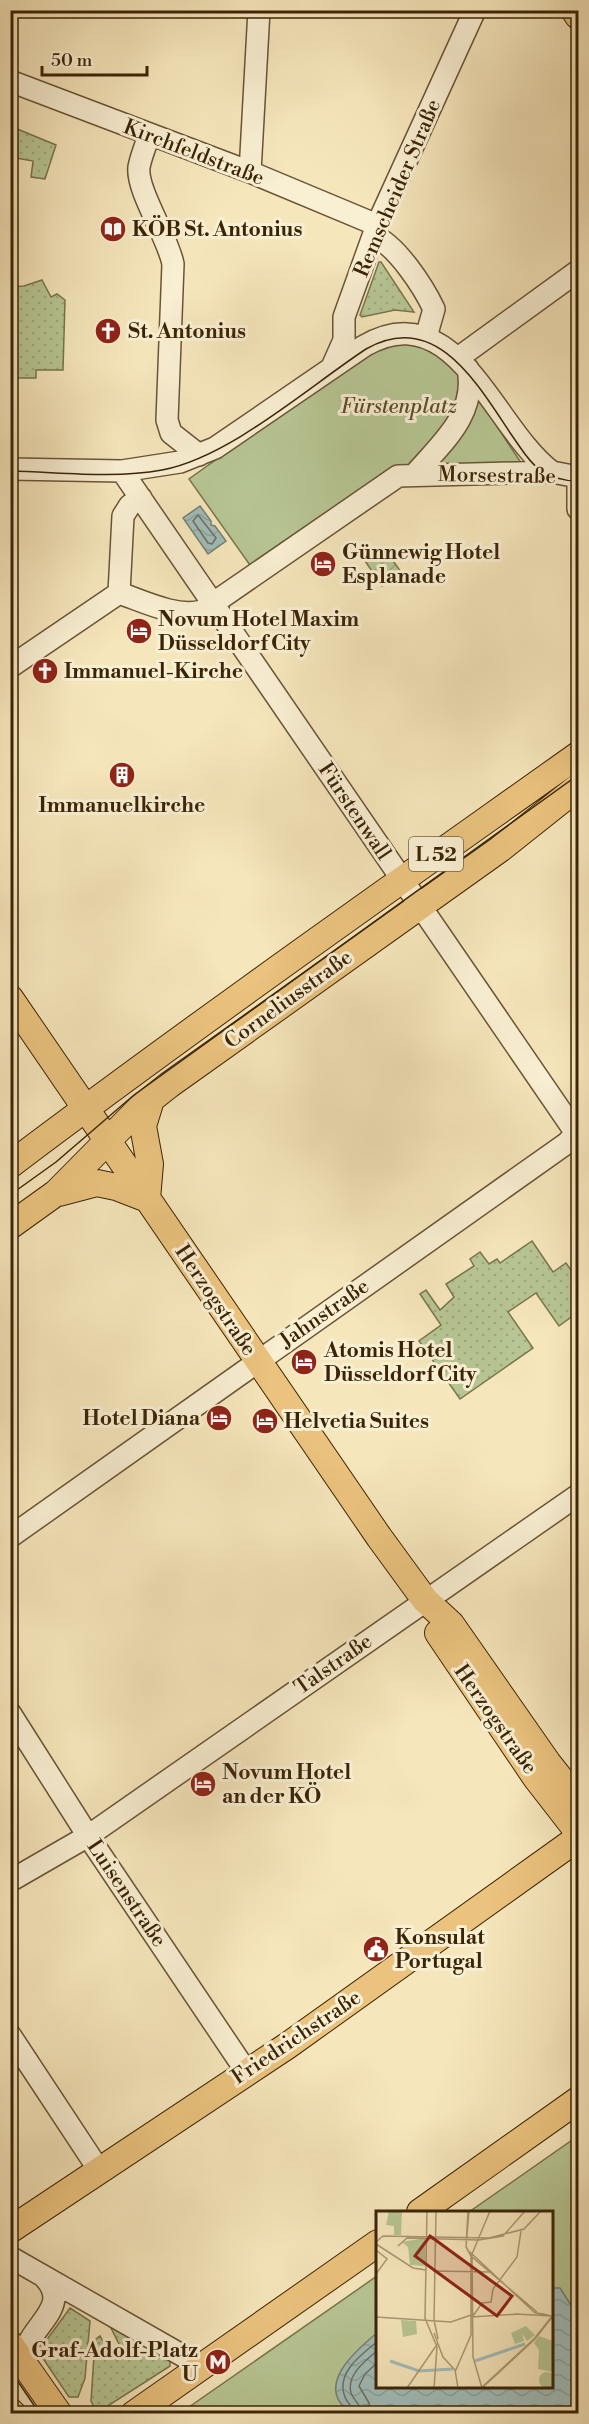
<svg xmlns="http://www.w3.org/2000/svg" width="589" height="2424" viewBox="0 0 589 2424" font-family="'Libre Bodoni',serif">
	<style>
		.grass { fill: url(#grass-dots); stroke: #79754d; stroke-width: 1.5 }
		.park { fill: #b7c694; stroke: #79754d; stroke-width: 1.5 }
		.garden { fill: url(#garden-furrows); stroke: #79754d; stroke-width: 1.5 }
		.water { fill: url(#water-waves); stroke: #788072; stroke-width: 1.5 }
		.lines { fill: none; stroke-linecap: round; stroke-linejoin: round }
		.shore { stroke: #6e7060; stroke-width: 1.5 }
		.minor-casing { stroke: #6a5434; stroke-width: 24 }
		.major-casing { stroke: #3b2406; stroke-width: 28 }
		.minor { stroke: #f9efd3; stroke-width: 21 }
		.major { stroke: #ebc37e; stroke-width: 26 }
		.tram { stroke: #3b2406; stroke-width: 1.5 }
		.labels { text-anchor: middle; stroke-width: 6; stroke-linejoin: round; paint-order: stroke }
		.shield { fill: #f9efd3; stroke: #746144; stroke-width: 1.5 }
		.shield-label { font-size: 20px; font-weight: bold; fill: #3b2406 }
		.street-label { font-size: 21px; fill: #3b2406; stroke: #f9efd3 }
		.poi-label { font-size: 21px; font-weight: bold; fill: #3b2406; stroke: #f9efd3; text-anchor: start }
		.park-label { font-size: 21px; font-style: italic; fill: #5a4c2a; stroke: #f9efd3 }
		.inset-river { fill: none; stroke: #a0bdba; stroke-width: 3 }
		.inset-road { fill: none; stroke: #ab9873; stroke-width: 1.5 }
		.view { fill: #8f2418; fill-opacity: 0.15; stroke: #8f2418; stroke-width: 3 }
		.inset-edge { fill: none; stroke: #3b2406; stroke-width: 3 }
	</style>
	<defs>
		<pattern id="grass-dots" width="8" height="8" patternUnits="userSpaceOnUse" patternTransform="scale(1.5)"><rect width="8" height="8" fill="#b7c694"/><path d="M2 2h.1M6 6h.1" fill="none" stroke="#9eaa7e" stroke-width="1.8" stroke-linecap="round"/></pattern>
		<pattern id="garden-furrows" width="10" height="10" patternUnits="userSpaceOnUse" patternTransform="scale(1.5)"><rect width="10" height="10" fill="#b7c694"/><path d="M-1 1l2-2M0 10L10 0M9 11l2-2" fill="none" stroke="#9eaa7e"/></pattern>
		<pattern id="water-waves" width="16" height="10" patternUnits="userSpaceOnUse" patternTransform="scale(1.5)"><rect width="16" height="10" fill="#a0bdba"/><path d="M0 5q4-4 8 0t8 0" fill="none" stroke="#8ba29e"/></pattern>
	</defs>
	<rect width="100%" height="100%" fill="#f6e6bc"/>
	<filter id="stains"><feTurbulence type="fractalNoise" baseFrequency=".00333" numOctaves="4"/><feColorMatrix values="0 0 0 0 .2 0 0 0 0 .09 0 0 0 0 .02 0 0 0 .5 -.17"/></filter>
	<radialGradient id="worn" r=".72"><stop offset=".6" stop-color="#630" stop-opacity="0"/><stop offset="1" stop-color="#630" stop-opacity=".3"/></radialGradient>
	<path class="grass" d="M10,126L56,145L45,179L31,177L33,161L11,157Z
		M379,262H381L414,312L395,310L362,317L360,315Z
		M42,280L51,297L57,294L65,300L63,370H36V378H11V287L24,286Z
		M532,1241L553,1272L566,1263L578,1280V1312L559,1326L536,1293L508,1312L533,1348L460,1399L419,1341L441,1325L420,1294L426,1290L440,1310L454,1297L446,1284L474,1266L470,1259L480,1252L489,1264L497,1259L500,1263Z
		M70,2308L90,2321L85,2378L78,2397H69L40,2354V2349Z
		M111,2328H114L133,2339L130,2345L154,2359L158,2354L170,2361V2366L97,2413L91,2401L95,2340L100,2336L109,2352L120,2346Z"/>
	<path class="park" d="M398,341C413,343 426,345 438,354C471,382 499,431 524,467L390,468L252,568L189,479L364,354Z
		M578,2136V2413L179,2414L377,2276L378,2386H552V2212H469Z"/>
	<path class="garden" d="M384,548L401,572L382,586L365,561Z"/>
	<path class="water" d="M200,506L211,521V525L215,526L226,541L208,554L183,518Z
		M552,2288H560L578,2316V2413H351C313,2387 355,2351 377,2333L378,2386H552Z"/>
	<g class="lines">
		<path class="shore" d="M198,515L216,538L212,544L208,543L193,521Z
			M354,2414C353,2406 347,2403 345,2397C335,2373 362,2354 378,2341
			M362,2414C361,2404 354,2401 351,2393C346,2375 366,2360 378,2350
			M371,2414L369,2403L359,2386L365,2374L378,2362"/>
		<defs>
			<path id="minor" d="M10,81L250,172L377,225
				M149,135C146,145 141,156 139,167C136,190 168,237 173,264L167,420L171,433L199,455
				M250,172L259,10
				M374,236C397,246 423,286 434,309L426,337
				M458,358L578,271
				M332,367L344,340V317L377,225L475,10
				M10,469L122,471L180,462L215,448L364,346C456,292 494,430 552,472
				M122,471L578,1136
				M415,474C442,443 477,414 468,369
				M578,477V509
				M119,593C143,601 176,618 202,611L398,476L552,472L578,477
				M119,593L123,516L130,505L141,498
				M10,667L119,593
				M10,1537L567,1143L578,1131
				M10,1713L88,1836L246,2071
				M10,1881L88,1836L578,1495
				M10,2035L99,2170
				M10,2257L192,2361L198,2369
				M25,2365C17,2330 78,2310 43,2276"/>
			<path id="major" d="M574,10L578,16
				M10,998L379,1537L425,1600L451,1624L548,1763L578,1801
				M10,1165C197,1024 388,890 578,755
				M59,1193L97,1183L116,1187L147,1199
				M147,1199L150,1164L143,1126L151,1100
				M10,1226L56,1193L140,1108L169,1085L500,849L578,787
				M438,1633L536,1778L578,1832
				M420,2212L578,2100
				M10,2230L287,2046L578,1838
				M10,2344L59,2414
				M10,2411L13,2414
				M134,2414L378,2243"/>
		</defs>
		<use href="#minor" class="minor-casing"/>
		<use href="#major" class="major-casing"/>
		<use href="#minor" class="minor"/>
		<use href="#major" class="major"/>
		<path class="tram" d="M10,471C60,472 113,479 162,470C230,457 307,388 366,349C437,308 479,387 513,437C521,448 528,461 539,469C551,478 564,481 578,481
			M10,1195L56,1162L134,1095L578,775
			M10,2370L40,2414"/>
	</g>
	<defs>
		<symbol id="library-disc" viewBox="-11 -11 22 22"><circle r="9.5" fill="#8f2418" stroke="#f9efd3"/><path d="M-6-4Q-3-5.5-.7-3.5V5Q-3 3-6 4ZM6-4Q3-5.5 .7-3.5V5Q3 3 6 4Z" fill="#fff"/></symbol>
		<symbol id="church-disc" viewBox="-11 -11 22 22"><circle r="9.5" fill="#8f2418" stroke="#f9efd3"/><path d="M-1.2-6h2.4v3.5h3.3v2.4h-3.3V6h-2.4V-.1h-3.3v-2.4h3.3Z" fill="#fff"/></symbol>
		<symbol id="hotel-disc" viewBox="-11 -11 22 22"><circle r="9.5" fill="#8f2418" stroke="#f9efd3"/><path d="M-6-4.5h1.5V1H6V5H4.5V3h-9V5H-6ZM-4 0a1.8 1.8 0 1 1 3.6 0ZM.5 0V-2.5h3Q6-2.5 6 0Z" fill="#fff"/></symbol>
		<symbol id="building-disc" viewBox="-11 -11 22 22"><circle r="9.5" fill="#8f2418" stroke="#f9efd3"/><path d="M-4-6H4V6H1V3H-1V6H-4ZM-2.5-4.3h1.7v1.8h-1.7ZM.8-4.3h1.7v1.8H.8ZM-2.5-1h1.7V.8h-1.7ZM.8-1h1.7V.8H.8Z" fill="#fff"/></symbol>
		<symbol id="civic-disc" viewBox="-11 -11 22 22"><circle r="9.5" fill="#8f2418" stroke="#f9efd3"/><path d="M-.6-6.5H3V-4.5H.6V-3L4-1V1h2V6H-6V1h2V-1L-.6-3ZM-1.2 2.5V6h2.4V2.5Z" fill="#fff"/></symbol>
		<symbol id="metro-disc" viewBox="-11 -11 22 22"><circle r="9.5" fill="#8f2418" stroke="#f9efd3"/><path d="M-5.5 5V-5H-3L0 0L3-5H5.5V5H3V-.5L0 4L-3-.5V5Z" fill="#fff"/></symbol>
	</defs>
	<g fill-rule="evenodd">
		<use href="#library-disc" x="98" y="214" width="30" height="30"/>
		<use href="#church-disc" x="93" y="316" width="30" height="30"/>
		<use href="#hotel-disc" x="308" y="549" width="30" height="30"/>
		<use href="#hotel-disc" x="124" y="616" width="30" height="30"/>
		<use href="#church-disc" x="30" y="656" width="30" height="30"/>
		<use href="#building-disc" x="107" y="760" width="30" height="30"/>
		<use href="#hotel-disc" x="289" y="1347" width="30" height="30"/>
		<use href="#hotel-disc" x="204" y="1403" width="30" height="30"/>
		<use href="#hotel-disc" x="250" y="1406" width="30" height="30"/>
		<use href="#hotel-disc" x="188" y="1769" width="30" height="30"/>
		<use href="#civic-disc" x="361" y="1934" width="30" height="30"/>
		<use href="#metro-disc" x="203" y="2347" width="30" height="30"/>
	</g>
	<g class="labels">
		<rect class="shield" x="409" y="837" width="54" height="34" rx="4.5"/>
		<g class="shield-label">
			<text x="436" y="861">L 52</text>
		</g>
		<g class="street-label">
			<text transform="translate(194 152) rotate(21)" y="7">Kirchfeldstraße</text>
			<text transform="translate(397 188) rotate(-67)" y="7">Remscheider Straße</text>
			<text transform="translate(497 475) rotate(1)" y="7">Morsestraße</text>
			<text transform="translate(355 811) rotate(56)" y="7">Fürstenwall</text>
			<text transform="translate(288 999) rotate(-36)" y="7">Corneliusstraße</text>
			<text transform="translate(216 1300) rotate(56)" y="7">Herzogstraße</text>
			<text transform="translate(324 1313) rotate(-35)" y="7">Jahnstraße</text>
			<text transform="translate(333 1664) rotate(-35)" y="7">Talstraße</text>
			<text transform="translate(496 1719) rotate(55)" y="7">Herzogstraße</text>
			<text transform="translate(127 1893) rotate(56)" y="7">Luisenstraße</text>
			<text transform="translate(296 2037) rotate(-34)" y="7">Friedrichstraße</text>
		</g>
		<g class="poi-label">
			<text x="132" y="236">KÖB St. Antonius</text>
			<text x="128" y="338">St. Antonius</text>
			<text x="342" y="559">Günnewig Hotel<tspan x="342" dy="24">Esplanade</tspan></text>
			<text x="158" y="626">Novum Hotel Maxim<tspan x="158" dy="24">Düsseldorf City</tspan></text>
			<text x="64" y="678">Immanuel-Kirche</text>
			<text x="122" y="812" text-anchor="middle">Immanuelkirche</text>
			<text x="324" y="1357">Atomis Hotel<tspan x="324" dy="24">Düsseldorf City</tspan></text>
			<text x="200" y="1425" text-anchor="end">Hotel Diana</text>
			<text x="284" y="1428">Helvetia Suites</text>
			<text x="222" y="1779">Novum Hotel<tspan x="222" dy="24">an der KÖ</tspan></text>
			<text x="395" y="1944">Konsulat<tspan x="395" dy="24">Portugal</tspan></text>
			<text x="198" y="2357" text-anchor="end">Graf-Adolf-Platz<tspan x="198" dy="24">U</tspan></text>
		</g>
		<g class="park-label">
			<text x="399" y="413">Fürstenplatz</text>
		</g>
	</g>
	<g transform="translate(376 2211)">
		<rect width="177" height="177" fill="#f6e6bc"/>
		<path d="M163 169a8 8 0 1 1 16 0a8 8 0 1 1-16 0Z" fill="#b7c694"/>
		<path d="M13,0H26L25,24H18V15L10,14ZM49,27V55L34,54L32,36L26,31ZM25,109L40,110L41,123L27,126ZM150,115L159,124L151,130L146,123L148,130L139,133L135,122ZM163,125L177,130V161L162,158L163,139L158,132Z" fill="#b7c694"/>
		<path class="inset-river" d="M14,150L43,160L77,158M99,150L149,133"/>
		<path class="inset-road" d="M51,0L49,107L61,136L58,177M60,0L58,109L62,128M92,0L90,36L95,45L161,101M0,31L7,25L113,27L148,18L165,0M0,33L37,57L50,59M22,35L31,27L103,29L127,25L149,0M0,39L11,48L0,63M94,41L158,101L160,102L167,103L175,105H177L159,128L106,177M96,42L97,146L106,177M96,43L114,0M57,60L113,61M139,103L177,105M0,106L75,111L98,103M95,106L142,103M95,108L106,92L115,91L117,78L141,46L145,20M58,122L67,146L79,159L82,177M79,161L95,124V44L90,36L93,0M31,177L62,132M105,177L158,128L177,104"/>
		<path class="view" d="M54,25L136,85L121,105L39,45Z"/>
		<rect width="177" height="177" class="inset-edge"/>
	</g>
	<rect width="589" height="2424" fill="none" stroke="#f6e6bc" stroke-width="36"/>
	<rect x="12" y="12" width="565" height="2400" fill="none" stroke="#3b2406" stroke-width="3"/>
	<rect x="18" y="18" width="553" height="2388" fill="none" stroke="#3b2406" stroke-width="1.5"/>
	<path d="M42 66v9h105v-9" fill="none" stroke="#3b2406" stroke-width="3"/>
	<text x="51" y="66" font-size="18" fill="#3b2406" stroke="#f9efd3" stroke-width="4.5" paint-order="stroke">50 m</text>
	<rect width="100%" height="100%" filter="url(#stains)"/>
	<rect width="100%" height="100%" fill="url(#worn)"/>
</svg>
